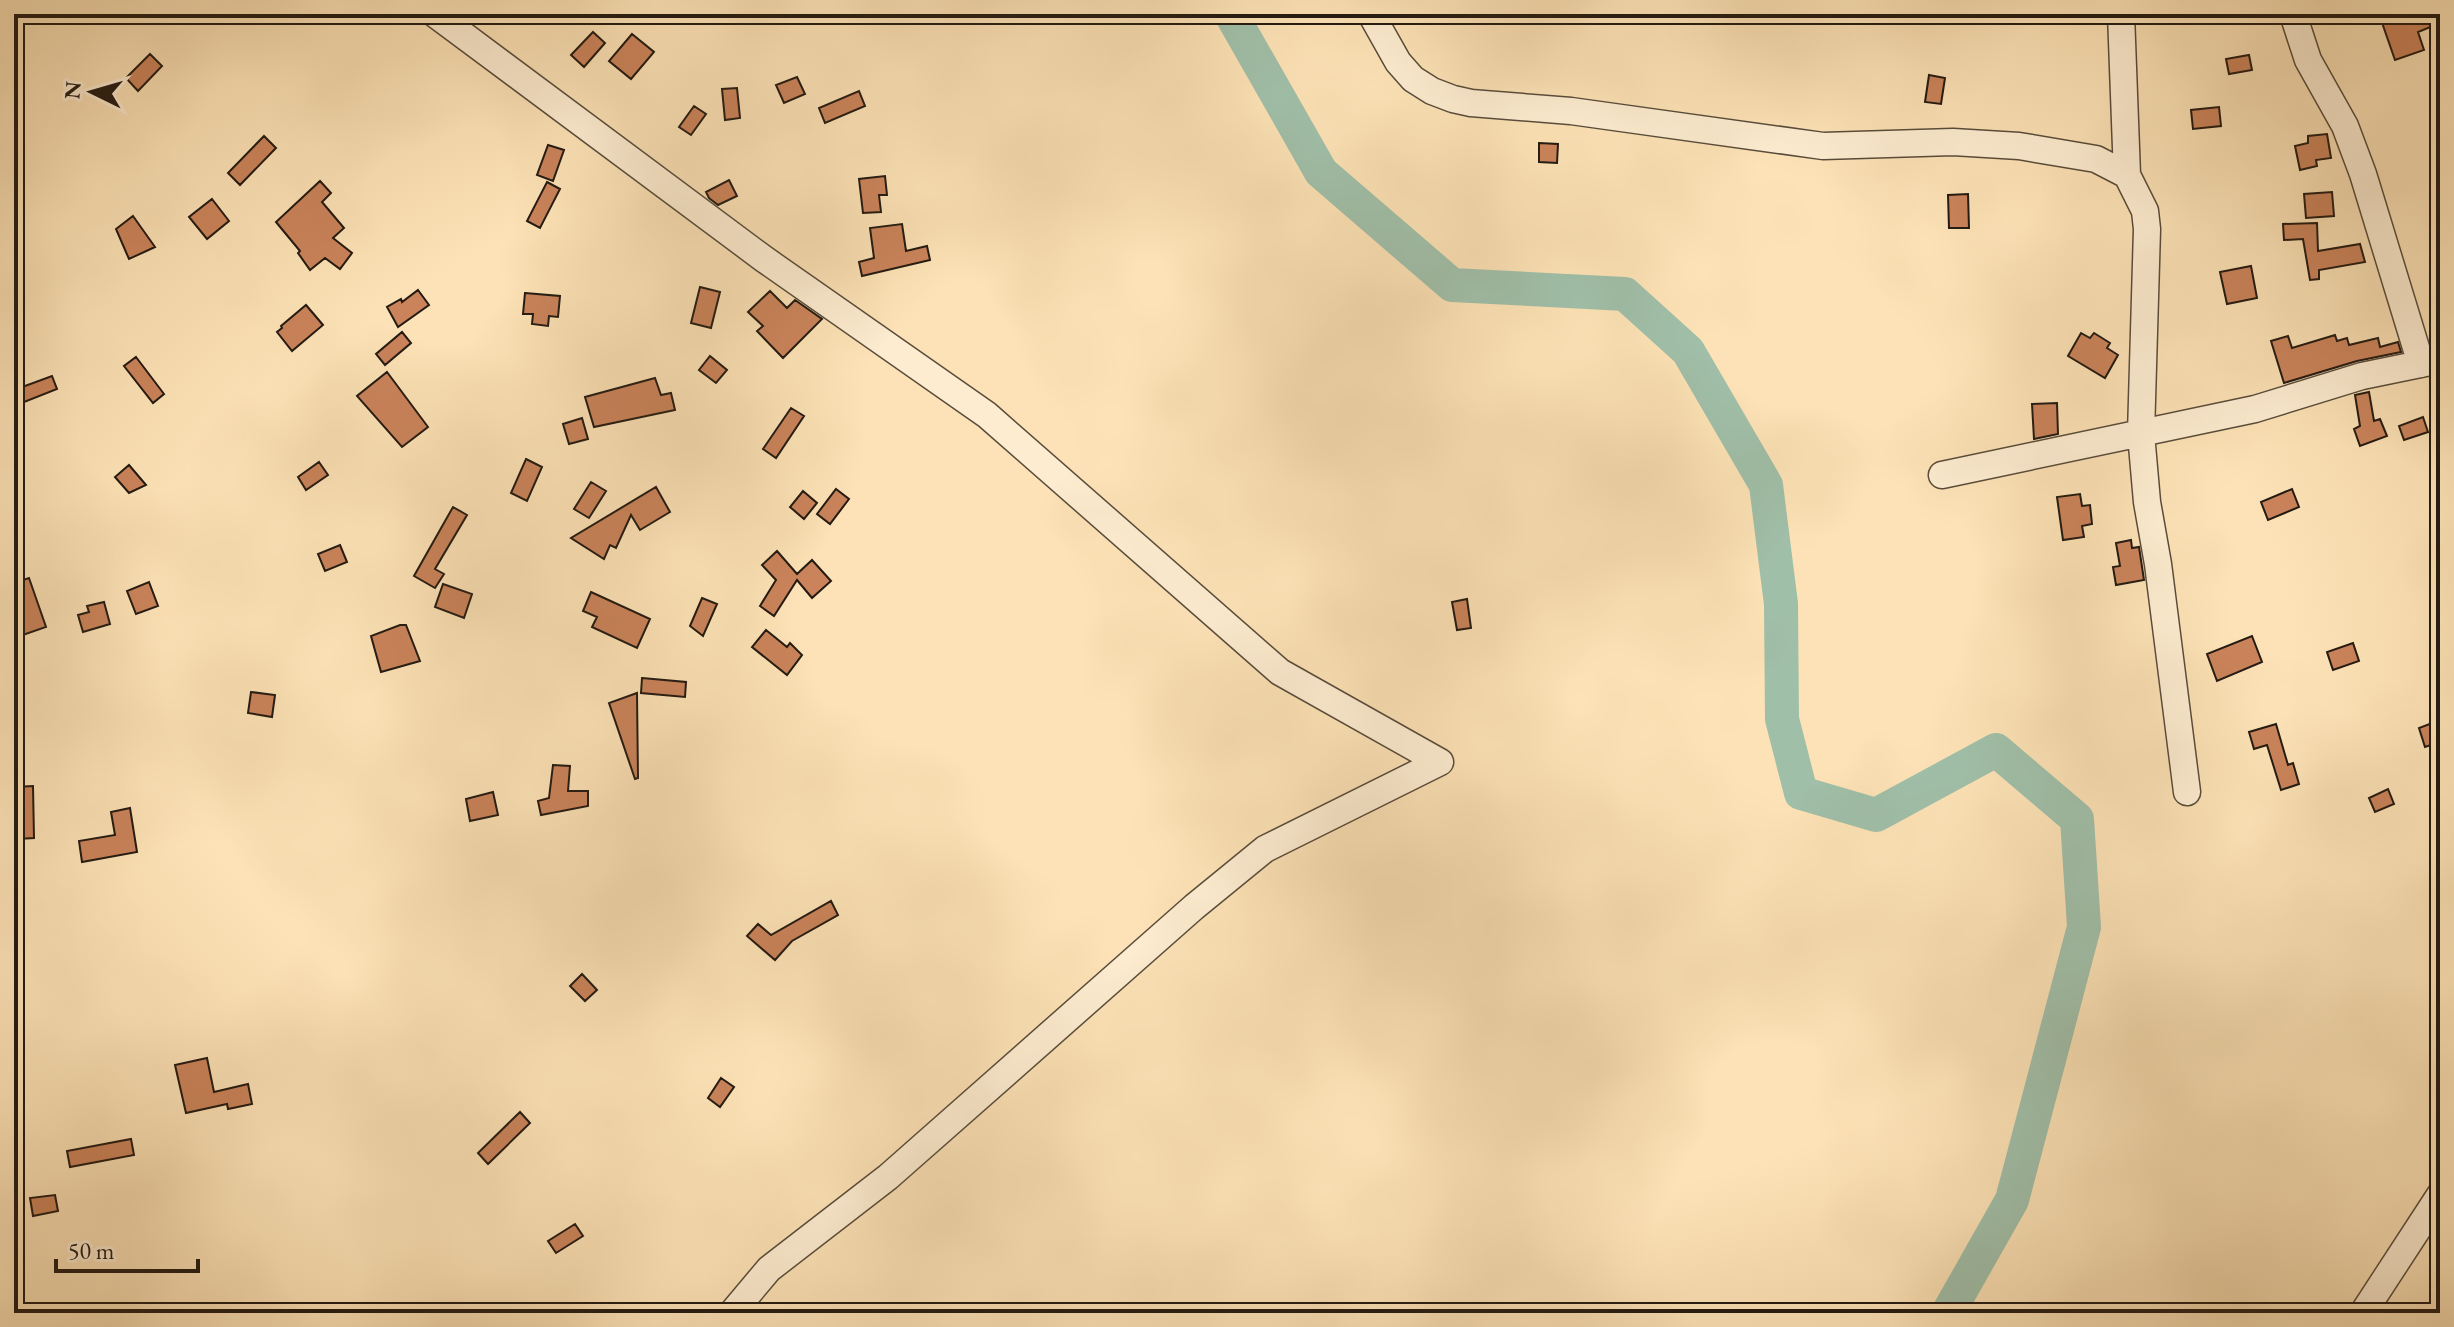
<svg xmlns="http://www.w3.org/2000/svg" width="2454" height="1327" viewBox="0 0 2454 1327" font-family="'EB Garamond',serif">
	<style>
		.lines { fill: none; stroke-linecap: round; stroke-linejoin: round }
		.river { stroke: #a0bfa9; stroke-width: 34 }
		.building { fill: #ca835a; stroke: #231a12; stroke-width: 2 }
		.minor-casing { stroke: #594c3b; stroke-width: 29 }
		.minor { stroke: #fdecd0; stroke-width: 26 }
	</style>
	<rect width="100%" height="100%" fill="#fce2b6"/>
	<filter id="stains"><feTurbulence type="fractalNoise" baseFrequency=".0025" numOctaves="4"/><feColorMatrix values="0 0 0 0 .2 0 0 0 0 .09 0 0 0 0 .02 0 0 0 .5 -.17"/></filter>
	<radialGradient id="worn" r=".72"><stop offset=".6" stop-color="#630" stop-opacity="0"/><stop offset="1" stop-color="#630" stop-opacity=".3"/></radialGradient>
	<g class="lines">
		<path class="river" d="M1231,14L1321,172L1452,285L1625,294L1688,351L1766,485L1781,604L1782,719L1801,793L1876,815L1996,750L2077,819L2084,927L2012,1200L1948,1313"/>
	</g>
	<path class="building" d="M2379,14H2440V23L2418,32L2424,50L2395,60Z
		M593,32L605,43L584,67L571,55Z
		M632,34L654,52L631,79L609,61Z
		M150,54L162,66L138,91L126,78Z
		M2249,55L2252,70L2229,74L2226,59Z
		M1929,75L1945,78L1941,104L1925,102Z
		M797,77L805,94L784,103L776,85Z
		M737,88L740,118L725,120L722,89Z
		M859,91L865,106L825,123L819,108Z
		M694,106L706,114L691,135L679,127Z
		M2219,107L2221,126L2193,129L2191,110Z
		M2327,134L2331,158L2316,160L2317,166L2300,170L2295,146L2308,143V136Z
		M264,136L276,148L240,185L228,173Z
		M1539,143L1558,144L1557,163L1539,162Z
		M548,145L564,150L553,181L537,175Z
		M885,176L887,195H879L881,212L863,213L859,179Z
		M729,180L737,196L718,205L709,198L706,192Z
		M320,181L331,193L322,202L344,228L333,238L352,253L340,269L325,258L310,270L298,253L300,251L276,222Z
		M547,182L560,189L540,228L527,221Z
		M2332,192L2334,216L2306,218L2304,194Z
		M1968,194L1969,228H1949L1948,195Z
		M212,199L229,221L207,239L189,217Z
		M133,216L155,247L129,259L116,229Z
		M2317,223L2318,251L2360,244L2365,262L2319,270V279L2310,280L2303,239L2284,240L2283,224Z
		M902,224L906,251L927,246L930,260L862,276L859,262L874,258L870,228Z
		M2251,266L2257,298L2227,304L2220,272Z
		M700,287L720,292L711,328L691,323Z
		M418,290L429,305L398,327L387,307L401,299L402,302Z
		M770,291L787,308L795,300L822,319L783,358L757,331L763,326L748,312Z
		M525,293L560,296L558,317L549,316L548,326L532,324L533,314H523Z
		M306,305L323,325L292,351L277,332L282,328L281,326Z
		M402,332L411,343L385,365L376,354Z
		M2081,333L2090,338L2094,333L2110,343L2107,348L2118,355L2105,378L2068,356Z
		M2335,335L2337,341L2347,338L2349,345L2378,338L2380,347L2398,342L2401,352L2357,361L2284,383L2271,341L2288,336L2292,348Z
		M710,356L727,370L716,383L699,370Z
		M136,357L164,394L153,403L124,366Z
		M387,372L428,427L402,447L357,396Z
		M52,376L57,389L14,406V390Z
		M655,378L661,395L671,393L675,410L594,427L585,397Z
		M2369,392L2374,421L2380,419L2387,436L2360,446L2354,429L2360,426L2355,395Z
		M2057,403L2058,434L2034,439L2032,404Z
		M791,408L804,416L776,458L763,449Z
		M2423,417L2428,432L2404,440L2399,426Z
		M582,418L588,439L569,444L563,424Z
		M526,459L542,467L527,501L511,493Z
		M319,462L328,475L306,490L298,477Z
		M129,465L146,485L129,493L115,477Z
		M591,482L606,491L589,518L574,509Z
		M656,487L670,512L640,530L631,515L616,548L610,545L604,559L571,538Z
		M836,489L849,499L830,524L817,514Z
		M2292,489L2299,507L2268,520L2261,502Z
		M803,491L817,503L804,519L790,507Z
		M2080,494L2082,506L2090,505L2092,524L2082,526L2084,537L2063,540L2057,497Z
		M453,507L467,515L435,569L444,574L435,588L414,576Z
		M2131,540L2132,548L2139,547L2144,580L2116,585L2113,567L2120,566L2116,543Z
		M340,545L347,562L325,571L318,554Z
		M777,551L797,574L812,560L831,581L812,598L797,580L774,616L760,606L776,580L762,565Z
		M29,578L46,627L14,638V583Z
		M149,582L158,606L136,614L127,591Z
		M443,584L472,594L464,618L435,607Z
		M591,592L650,619L637,648L592,627L597,617L583,611Z
		M702,598L717,604L703,636L690,626Z
		M1467,599L1471,628L1457,630L1452,602Z
		M104,602L110,624L83,632L78,615L89,612L87,606Z
		M400,625H406L420,661L381,672L371,636Z
		M766,630L787,647L790,643L802,655L787,675L752,647Z
		M2252,636L2262,662L2217,681L2207,654Z
		M2353,643L2359,661L2333,670L2327,652Z
		M642,678L686,682L685,697L641,693Z
		M251,692L275,695L272,717L248,713Z
		M637,693L638,778L635,779L609,703Z
		M2440,720V742L2425,747L2419,728Z
		M2276,724L2288,765L2293,763L2299,784L2281,790L2267,745L2254,749L2249,732Z
		M553,765L570,766L568,791H588V806L541,815L538,801L549,798Z
		M33,786L34,838L17,839L15,787Z
		M2388,789L2394,804L2375,812L2369,798Z
		M493,792L498,815L470,821L466,799Z
		M130,808L137,852L82,862L79,841L115,835L111,812Z
		M831,901L838,915L792,941L775,960L747,936L758,924L771,935Z
		M582,974L597,990L585,1001L570,986Z
		M207,1058L214,1092L248,1084L252,1104L228,1109L227,1104L186,1113L175,1065Z
		M721,1078L734,1087L720,1107L708,1098Z
		M520,1112L530,1123L488,1164L478,1153Z
		M131,1139L134,1155L70,1167L67,1151Z
		M55,1195L58,1211L33,1216L30,1198Z
		M575,1224L583,1236L556,1253L548,1241Z"/>
	<g class="lines">
		<defs>
			<path id="minor" d="M435,14L764,259L987,415L1280,672L1440,762
				M1371,14L1398,62L1413,79L1432,91L1453,99L1471,103L1571,111L1823,146L1953,142L2019,146L2096,159L2127,175L2145,211L2147,229L2141,434L2147,502L2158,564L2187,792
				M2121,14L2127,175
				M2293,14L2308,60L2345,126L2363,174L2421,364
				M1942,475L2255,409L2362,376L2440,360
				M732,1313L769,1269L888,1177L1194,907L1265,849L1440,762
				M2363,1313L2440,1195"/>
		</defs>
		<use href="#minor" class="minor-casing"/>
		<use href="#minor" class="minor"/>
	</g>
	<rect width="2454" height="1327" fill="none" stroke="#fce2b6" stroke-width="48"/>
	<rect x="16" y="16" width="2422" height="1295" fill="none" stroke="#231a12" stroke-width="4"/>
	<rect x="24" y="24" width="2406" height="1279" fill="none" stroke="#231a12" stroke-width="2"/>
	<g transform="translate(92 92) rotate(275)" stroke="#fdecd0" stroke-width="6" paint-order="stroke">
	<path d="M0-6L14 30L0 20L-14 30Z" fill="#231a12"/>
	<text y="-12" font-size="22" font-weight="bold" text-anchor="middle" fill="#231a12">N</text>
	</g>
	<path d="M56 1259v12h142v-12" fill="none" stroke="#231a12" stroke-width="4"/>
	<text x="68" y="1259" font-size="24" fill="#231a12" stroke="#fdecd0" stroke-width="6" paint-order="stroke">50 m</text>
	<rect width="100%" height="100%" filter="url(#stains)"/>
	<rect width="100%" height="100%" fill="url(#worn)"/>
</svg>
